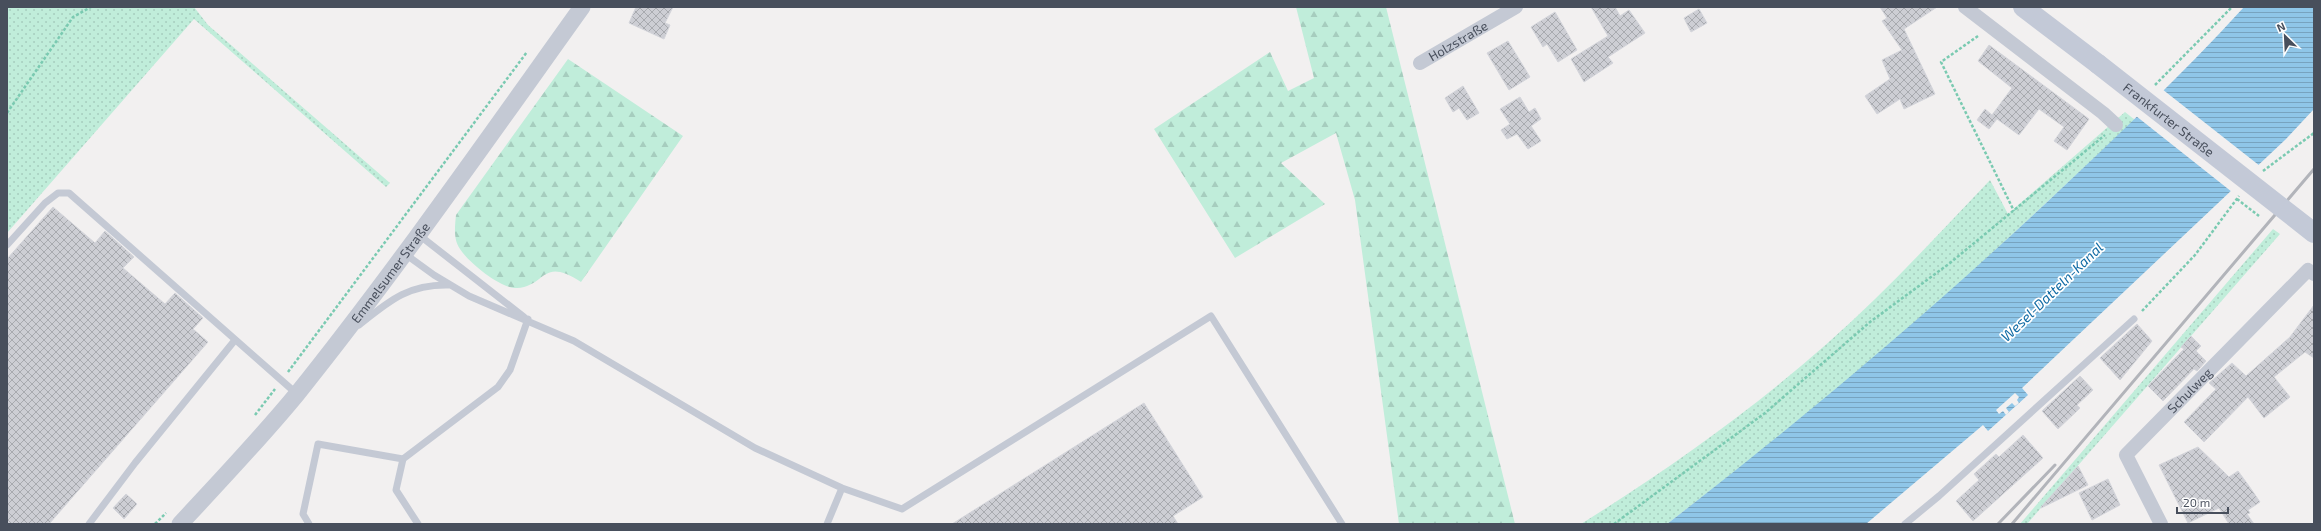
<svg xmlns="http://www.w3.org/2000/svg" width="2321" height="531" viewBox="0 0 2321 531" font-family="'Exo 2',sans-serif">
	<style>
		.grass { fill: url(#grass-dots) }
		.forest { fill: url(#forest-firs) }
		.water { fill: url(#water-rules) }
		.pier { fill: #f2f0f0 }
		.building { fill: url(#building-cross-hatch); stroke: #d4d5db }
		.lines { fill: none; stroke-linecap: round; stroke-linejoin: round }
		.path { stroke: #7acab1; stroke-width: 2.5; stroke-dasharray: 3 2; stroke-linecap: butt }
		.service { stroke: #c4c9d4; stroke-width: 7 }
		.minor { stroke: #c4c9d4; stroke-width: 14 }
		.tertiary { stroke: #c4c9d4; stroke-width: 17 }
		.secondary { stroke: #c3c9d7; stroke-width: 20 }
		.rail { stroke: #b2b4ba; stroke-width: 3 }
		.secondary-bridge { stroke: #c3c9d7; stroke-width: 20 }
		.labels { text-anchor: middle; stroke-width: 3.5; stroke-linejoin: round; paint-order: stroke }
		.street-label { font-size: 13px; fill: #484f5c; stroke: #fff }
		.water-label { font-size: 14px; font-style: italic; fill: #126ca5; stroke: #fff }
	</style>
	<defs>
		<pattern id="grass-dots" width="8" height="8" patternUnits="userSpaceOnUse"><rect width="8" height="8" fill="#c0edda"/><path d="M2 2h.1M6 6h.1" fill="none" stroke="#a6cdbe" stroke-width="1.8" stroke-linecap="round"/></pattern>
		<pattern id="forest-firs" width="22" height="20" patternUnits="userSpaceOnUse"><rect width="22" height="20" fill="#c0edda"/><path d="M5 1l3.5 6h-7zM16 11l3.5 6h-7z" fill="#a6cdbe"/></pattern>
		<pattern id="water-rules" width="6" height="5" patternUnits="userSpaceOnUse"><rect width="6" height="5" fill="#8fc6e8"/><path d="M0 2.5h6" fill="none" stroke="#77a3bf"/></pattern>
		<pattern id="building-cross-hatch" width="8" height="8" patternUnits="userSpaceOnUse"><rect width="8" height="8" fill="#cdced4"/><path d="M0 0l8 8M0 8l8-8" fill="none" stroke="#a8aaaf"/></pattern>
	</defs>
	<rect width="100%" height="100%" fill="#f2f0f0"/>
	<path class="grass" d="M7,7H194L208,25L390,183L386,187L194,19L7,233Z
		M2125,112L2135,120L1972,272L1867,364L1759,453L1667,524H1581C1685,459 1787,385 1874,300C1914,261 1952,220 1990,180L2008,214Z
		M2273,229L2280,234L2027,524H2020Z"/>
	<path class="forest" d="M1296,7H1386L1515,524H1399L1355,200L1336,133L1281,163L1325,204L1235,258L1154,129L1270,52L1288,91L1314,78Z
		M568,59L683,136L581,282C541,256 547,286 517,288C501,289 468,262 460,249C453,239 455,226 456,215Z"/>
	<path class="water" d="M2244,7H2314V109L2286,139L2022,388L2028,395L1988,431L1983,425L1866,524H1667C1798,423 1924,317 2045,204C2113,140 2181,76 2244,7Z"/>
	<path class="pier" d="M2162,89L2260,166L2232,192L2136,116Z
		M2015,393L2019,397L2017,400L2019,403L2015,406L2012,403L2006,408L2009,412L2006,415L2003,411L1999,414L1996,410Z"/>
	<path class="building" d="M636,7H673L665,23L670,25L664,39L629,23Z
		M1591,7H1615L1620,16L1629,10L1645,33L1608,57L1613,63L1584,82L1571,59L1608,36Z
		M1880,7H1937L1904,29L1935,94L1904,109L1900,99L1877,114L1865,96L1890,79L1882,60L1902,50L1882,21L1887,18Z
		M1699,9L1707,23L1691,32L1684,18Z
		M1555,12L1577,50L1558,62L1547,44L1543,47L1531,27Z
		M1508,41L1530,77L1509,90L1487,53Z
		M1989,45L2089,119L2067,150L2054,141L2064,127L2039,109L2019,135L1997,119L1989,129L1977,120L1985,109L1992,115L2012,88L1978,61Z
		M1463,86L1479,113L1467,120L1459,108L1453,112L1445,98Z
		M1520,97L1529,112L1535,108L1541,119L1531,126L1541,141L1528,149L1517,134L1507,139L1501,130L1510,124L1500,109Z
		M53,207L95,243L105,231L134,257L123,268L165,304L175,293L203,318L193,329L208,342L49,524H7V259Z
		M2314,305V358L2305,352L2274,377L2290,397L2264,418L2248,397L2204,442L2184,422L2216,389L2209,383L2232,363L2246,376L2290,337Z
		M2137,324L2152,341L2120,380L2100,358Z
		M2191,336L2201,346L2196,351L2206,361L2197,371L2194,369L2163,401L2148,386L2184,349L2181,347Z
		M2080,376L2093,390L2077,405L2080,408L2058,429L2042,411Z
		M1144,403L1203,497L1173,516L1178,524H952Z
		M2023,435L2043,458L1973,521L1956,501L1979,480L1974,474L1996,454L1999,457Z
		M2198,447L2229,477L2238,471L2249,486L2260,502L2248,510L2250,513L2247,514L2254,524H2229L2219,508L2188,523L2159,465Z
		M2078,466L2088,485L2041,508V507Z
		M2108,479L2120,505L2092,520L2079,493Z
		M126,494L137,504L124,519L113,508Z"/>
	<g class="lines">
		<path class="path" d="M1978,36L1941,62L2014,211
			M2155,85L2232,7
			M7,113L73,17L91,7
			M2263,171L2314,133
			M2237,199L2259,216
			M2142,311L2195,255L2239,196
			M288,372L527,52
			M255,415L275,389
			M155,524L166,513
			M1614,524L1765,413L1870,322L1950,263L2105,135"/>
		<path class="service" d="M419,235L524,317
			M7,245L45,203L58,193H69L297,394
			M405,254L434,275L469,296L574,341L755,448L842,488L902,509L1211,316L1342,524
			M359,325C389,301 408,284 449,285
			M89,524L135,463L235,340
			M309,524L303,514L318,444L403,459
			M418,524L396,490L403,459L498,387L510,370L528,319
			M827,524L842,488
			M1905,524L1939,496L2134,319"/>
		<g class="minor">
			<path d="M1965,7L2103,113L2116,125"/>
			<path id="s1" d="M1420,63L1516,7"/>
			<path id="s2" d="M2161,524L2126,455L2308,270L2314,274"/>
		</g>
		<path class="tertiary" id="s3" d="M180,524C220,481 260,439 297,394C397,269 489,137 582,7"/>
		<path class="secondary" d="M2023,7L2098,64"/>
		<path class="rail" d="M1998,524L2055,465
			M2012,524L2314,169"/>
		<path class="secondary-bridge" id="s4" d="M2098,64L2314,233"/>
	</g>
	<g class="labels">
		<g class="street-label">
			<text dy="5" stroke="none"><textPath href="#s1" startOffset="44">Holzstraße</textPath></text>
			<text dy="5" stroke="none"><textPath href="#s4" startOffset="90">Frankfurter Straße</textPath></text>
			<text dy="5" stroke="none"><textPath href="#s3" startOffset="328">Emmelsumer Straße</textPath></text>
			<text dy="5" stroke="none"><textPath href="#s2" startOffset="168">Schulweg</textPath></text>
		</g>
		<g class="water-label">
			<text transform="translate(2052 292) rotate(-44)" y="5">Wesel-Datteln-Kanal</text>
		</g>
	</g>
	<rect width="2321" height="531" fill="none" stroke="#484f5c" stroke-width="16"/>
	<g transform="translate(2285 36) rotate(336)" stroke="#ffffff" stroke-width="3" paint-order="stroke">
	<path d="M0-3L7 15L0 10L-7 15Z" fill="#484f5c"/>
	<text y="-6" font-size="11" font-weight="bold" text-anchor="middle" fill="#484f5c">N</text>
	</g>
	<path d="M2177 507v6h51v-6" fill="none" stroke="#484f5c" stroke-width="2"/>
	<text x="2183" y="507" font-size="12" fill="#484f5c" stroke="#ffffff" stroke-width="3" paint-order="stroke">20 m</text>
</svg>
